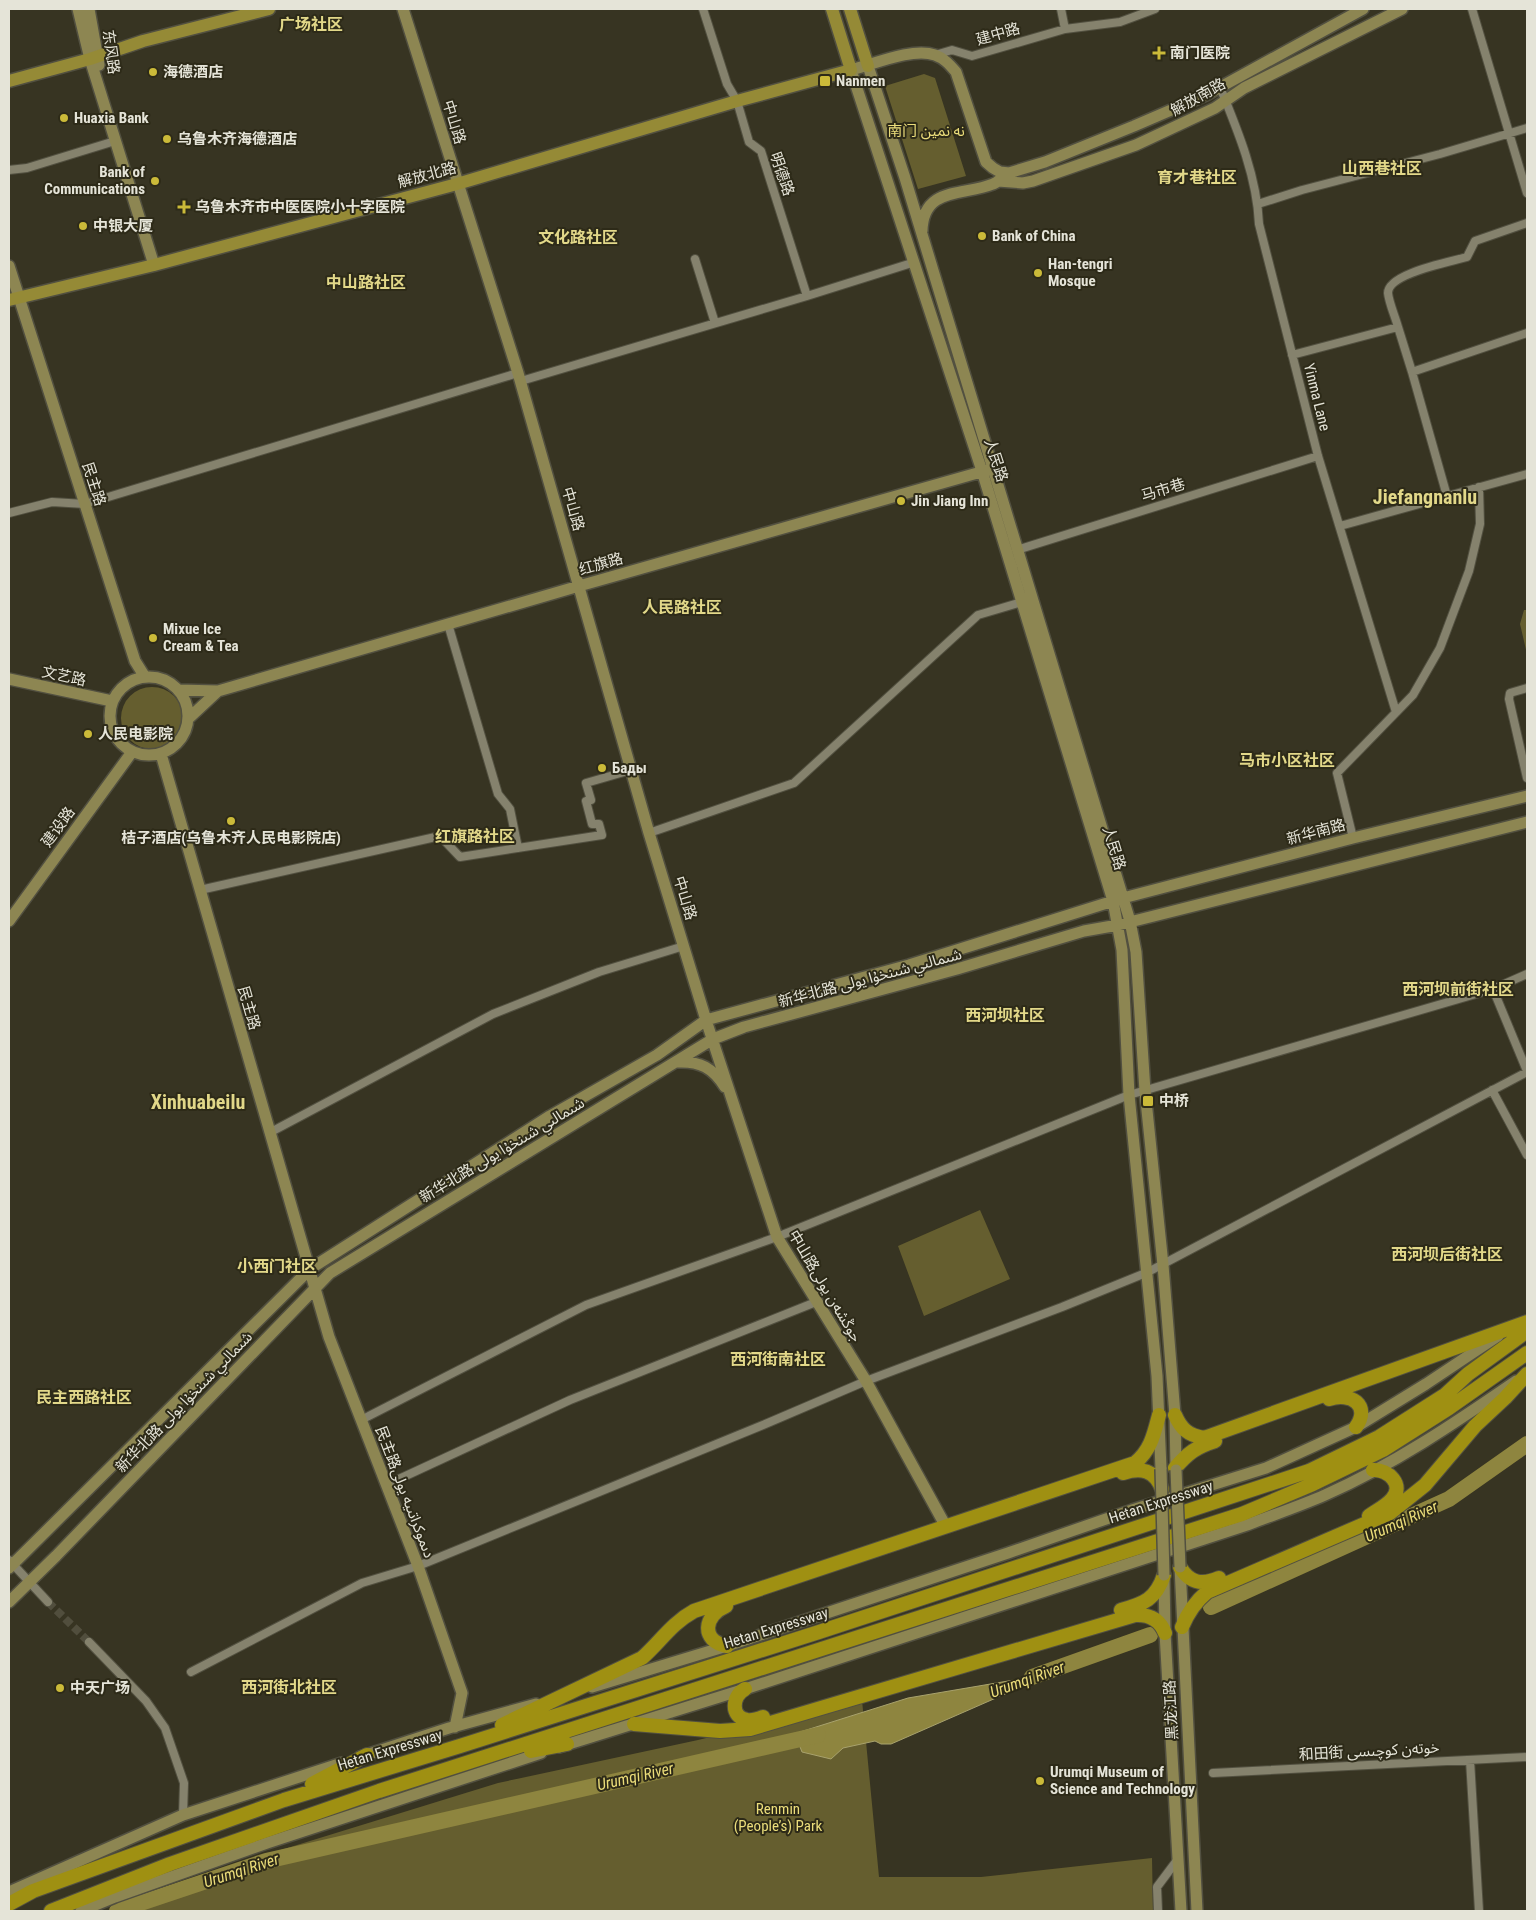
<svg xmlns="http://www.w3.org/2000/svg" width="1536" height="1920" viewBox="0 0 1536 1920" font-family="'Roboto Condensed','Noto Sans Arabic','Noto Sans SC',sans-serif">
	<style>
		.green { fill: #655e2f }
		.water { fill: #8e853f; stroke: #a8a26d }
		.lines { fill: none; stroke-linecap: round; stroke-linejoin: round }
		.river { stroke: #8e853f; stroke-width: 16 }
		.street-tunnel { stroke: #514e3d; stroke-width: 8; stroke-dasharray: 8 4; stroke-linecap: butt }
		.street-casing { stroke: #525040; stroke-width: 10 }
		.secondary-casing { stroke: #525040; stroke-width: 14 }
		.primary-casing { stroke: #525040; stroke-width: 15 }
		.highway-casing { stroke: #525040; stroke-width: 16 }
		.street { stroke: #85826d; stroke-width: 8 }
		.secondary { stroke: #8d8652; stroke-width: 11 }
		.primary { stroke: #958a36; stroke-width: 12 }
		.highway { stroke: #9f9012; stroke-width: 14 }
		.secondary-bridge-casing { stroke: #525040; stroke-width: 14; stroke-linecap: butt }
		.secondary-bridge { stroke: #8d8652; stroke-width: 11 }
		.poi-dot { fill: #cbba39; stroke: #2d2a18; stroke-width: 2 }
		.labels { text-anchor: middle; stroke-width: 4; stroke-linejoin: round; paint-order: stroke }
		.street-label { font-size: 15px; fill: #e5e4d8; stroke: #2d2a18 }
		.poi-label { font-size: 15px; font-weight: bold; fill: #e5e4d8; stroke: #2d2a18; text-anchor: start }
		.park-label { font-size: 15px; fill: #ecde7b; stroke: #2d2a18 }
		.neighbourhood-label { font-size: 16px; font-weight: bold; fill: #e2d889; stroke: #2d2a18 }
		.water-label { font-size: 16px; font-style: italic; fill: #eadc79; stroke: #2d2a18 }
		.district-label { font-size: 20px; font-weight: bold; fill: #e2d889; stroke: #2d2a18 }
	</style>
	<rect width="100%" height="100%" fill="#373422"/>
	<path class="green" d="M924,74L935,78L966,176L918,189L885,86Z
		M1524,610H1527V654L1520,624Z
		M121 718a31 31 0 1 1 62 0a31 31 0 1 1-62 0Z
		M980,1210L1010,1279L924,1316L898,1246Z
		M862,1700L879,1877H981L1152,1858L1153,1911H112L248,1860L498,1783L698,1740Z"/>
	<path class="water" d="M1051,1666L1053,1673L891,1744H881L875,1741L843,1748L831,1759L802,1752L797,1739V1733L908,1698L1020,1679Z"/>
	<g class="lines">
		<path class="river" d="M1211,1607L1449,1499L1527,1444
			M1032,1677L1150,1635
			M117,1911L266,1861L818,1735"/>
		<path class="street-tunnel" d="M48,1602L89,1642"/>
		<defs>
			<path id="street" d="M703,9L727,84L737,101L749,142L761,151L807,296
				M1061,9L1065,29
				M1472,9L1527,193
				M935,55L952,50L972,56L1065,29L1120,22L1155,9
				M1220,87C1238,131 1257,177 1259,224L1318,456L1396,712
				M9,170L27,168L115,141
				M1258,204L1302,190L1440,154L1527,128
				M695,259L715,323
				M1398,327C1395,316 1389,303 1388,293C1388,273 1451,262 1467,257L1475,241L1527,223
				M1292,355L1398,327L1412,372
				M521,381L807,296L915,262
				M1447,496L1412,372L1527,333
				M9,513L52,502L85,504L518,373
				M1340,526L1527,474
				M1017,550L1318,456
				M448,624L498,794L510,809L518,848
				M1527,688L1510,693L1509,699L1527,778
				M649,833L794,783L978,615L1022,602
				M1353,838L1337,773L1413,695L1440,648L1469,571L1480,524L1479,487
				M200,890L440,836L460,857L602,835L599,824H592L586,801L591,800L586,783L631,770
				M1493,989L1527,1071
				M1492,1090L1527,1155
				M269,1133L493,1014L599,972L684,946
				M361,1420L586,1305L777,1237L1129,1095L1493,989L1527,974
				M386,1485L570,1400L816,1302
				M9,1560L48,1602
				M89,1642L146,1701L165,1728L184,1783L183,1815
				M191,1672L362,1583L418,1566L763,1425L866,1381L1062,1307L1148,1272L1527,1072
				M1470,1760L1479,1911
				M1213,1773L1527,1757
				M1158,1911L1157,1887L1178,1859"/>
			<path id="secondary" d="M78,9L90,59L154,265
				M89,9L99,65
				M403,9L518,373L649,833L706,1020L777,1237L866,1381L944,1523
				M868,66L905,178L1130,921L1136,952L1145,1091L1163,1265L1175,1415L1176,1470
				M998,181L1023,183L1033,181L1136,145L1215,108L1244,88L1402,9
				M922,231C923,186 964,196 993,184C996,183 1000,180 1003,178
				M9,266L135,661L145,677
				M110 716a39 39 0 1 1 78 0a39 39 0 1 1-78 0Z
				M9,679L112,701
				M178,690L218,691L579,586L988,470
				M188,719L218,691
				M161,754L329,1337L418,1566L462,1693L455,1727
				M9,921L132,752
				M678,1062C700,1061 713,1068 725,1087
				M1161,1469L1157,1376L1129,1095L1122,950L1113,901L982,471L851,70C874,64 913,47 935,55C944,58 950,65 956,72L986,162L993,168L1000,172L1009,173L1045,162L1134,126L1206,95L1363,9
				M1180,1567L1197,1911
				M9,1568L310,1269L550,1116L657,1055L706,1020L909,965L1123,898L1353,838L1527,796
				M1164,1576L1165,1633L1181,1911
				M9,1602L56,1556L330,1273L713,1039L744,1027L957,969L1084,931L1118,925L1527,822
				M592,1687L727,1646L1008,1553L1132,1510L1266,1468L1356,1427L1426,1384L1498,1336
				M559,1747L745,1689L1247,1525C1273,1515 1300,1506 1325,1495C1393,1465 1455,1423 1516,1381
				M360,1757L449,1728L536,1704
				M9,1892L183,1815L342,1763
				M81,1911L115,1897L267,1843L541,1753"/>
			<path id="primary" d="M850,9L868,66
				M9,81L90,59L143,41L269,9
				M9,300L154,265L457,184L737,101L851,70L832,9"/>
			<path id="highway" d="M1329,1399C1351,1392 1371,1405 1356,1427
				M1175,1415C1181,1429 1188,1435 1204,1438L1527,1322
				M1175,1468C1188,1453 1196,1447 1215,1441
				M1123,1473C1141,1467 1155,1470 1162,1489
				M1369,1516C1376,1511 1386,1506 1392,1499C1405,1485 1388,1469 1373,1470
				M1180,1567C1190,1584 1203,1585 1219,1578
				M726,1606C704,1615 700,1641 727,1646
				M1121,1610C1144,1604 1156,1599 1164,1575
				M1182,1627C1188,1612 1195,1602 1207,1592L1390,1513L1425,1485L1475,1426L1505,1398L1527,1374
				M745,1689C732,1696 730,1717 747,1720C752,1721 758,1719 763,1717
				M634,1724L720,1731L750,1729L1135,1615C1150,1614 1160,1620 1165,1633
				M502,1725L642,1658C660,1642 672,1623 694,1611L1135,1463C1151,1450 1154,1434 1159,1415
				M531,1751L567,1744
				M312,1784L367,1755
				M9,1904L33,1891L284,1800L460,1746L819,1632L1309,1471L1379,1437L1445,1395L1468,1374L1527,1331
				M51,1911L170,1864L379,1791L1242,1514L1313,1484L1383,1450L1449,1408L1527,1353"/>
		</defs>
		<use href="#street" class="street-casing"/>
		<use href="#secondary" class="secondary-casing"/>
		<use href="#primary" class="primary-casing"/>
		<use href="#highway" class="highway-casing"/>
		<use href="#street" class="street"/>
		<use href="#secondary" class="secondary"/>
		<use href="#primary" class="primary"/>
		<use href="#highway" class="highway"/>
		<defs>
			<path id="secondary-bridge" d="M1161,1469L1164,1575
				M1176,1470L1180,1567"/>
		</defs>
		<use href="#secondary-bridge" class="secondary-bridge-casing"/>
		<use href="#secondary-bridge" class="secondary-bridge"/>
	</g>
	<g class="poi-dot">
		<path d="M1156.5 45.5h5v5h5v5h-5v5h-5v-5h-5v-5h5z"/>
		<circle cx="153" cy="72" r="5"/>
		<rect x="819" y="75" width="12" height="12" rx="2.5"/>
		<circle cx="64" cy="118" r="5"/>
		<circle cx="167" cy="139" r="5"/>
		<circle cx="155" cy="181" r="5"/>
		<path d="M181.5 199.5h5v5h5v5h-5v5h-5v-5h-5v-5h5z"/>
		<circle cx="83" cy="226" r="5"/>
		<circle cx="982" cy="236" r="5"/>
		<circle cx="1038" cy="273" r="5"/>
		<circle cx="901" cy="501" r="5"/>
		<circle cx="153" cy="638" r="5"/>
		<circle cx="88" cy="734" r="5"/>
		<circle cx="602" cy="768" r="5"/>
		<circle cx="231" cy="821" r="5"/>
		<rect x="1142" y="1095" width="12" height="12" rx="2.5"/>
		<circle cx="60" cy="1688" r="5"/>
		<circle cx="1040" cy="1781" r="5"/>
	</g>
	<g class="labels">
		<g class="street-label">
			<text transform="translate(998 34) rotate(-16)" y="5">建中路</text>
			<text transform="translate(111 52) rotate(82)" y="5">东风路</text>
			<text transform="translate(1198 97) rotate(-29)" y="5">解放南路</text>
			<text transform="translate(454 122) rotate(73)" y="5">中山路</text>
			<text transform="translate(782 174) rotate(71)" y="5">明德路</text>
			<text transform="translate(427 175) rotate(-15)" y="5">解放北路</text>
			<text transform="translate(1317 397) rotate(76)" y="5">Yinma Lane</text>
			<text transform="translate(996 460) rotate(72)" y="5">人民路</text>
			<text transform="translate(94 484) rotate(72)" y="5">民主路</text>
			<text transform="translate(1163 490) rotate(-17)" y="5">马市巷</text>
			<text transform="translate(573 509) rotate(74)" y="5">中山路</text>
			<text transform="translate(601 564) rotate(-16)" y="5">红旗路</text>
			<text transform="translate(64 676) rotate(12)" y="5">文艺路</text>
			<text transform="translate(58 827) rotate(-54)" y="5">建设路</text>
			<text transform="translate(1316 832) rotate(-15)" y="5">新华南路</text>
			<text transform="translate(1114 848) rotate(73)" y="5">人民路</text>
			<text transform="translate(685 898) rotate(73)" y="5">中山路</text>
			<text transform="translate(870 978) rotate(-15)" y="5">新华北路 شىمالىي شىنخۇا يولى</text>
			<text transform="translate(249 1008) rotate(74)" y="5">民主路</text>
			<text transform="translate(502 1150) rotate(-31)" y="5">新华北路 شىمالىي شىنخۇا يولى</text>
			<text transform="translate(825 1286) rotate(59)" y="5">中山路جوڭشەن يولى</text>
			<text transform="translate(184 1402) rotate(-46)" y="5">新华北路 شىمالىي شىنخۇا يولى</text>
			<text transform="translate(405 1492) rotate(69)" y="5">民主路دىموكراتىيە يولى</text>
			<text transform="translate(1161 1502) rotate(-18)" y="5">Hetan Expressway</text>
			<text transform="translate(776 1628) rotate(-17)" y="5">Hetan Expressway</text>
			<text transform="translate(1171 1710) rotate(-93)" y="5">黑龙江路</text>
			<text transform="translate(390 1750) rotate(-17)" y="5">Hetan Expressway</text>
			<text transform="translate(1369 1751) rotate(-3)" y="5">和田街 خوتەن كوچىسى</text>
		</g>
		<g class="poi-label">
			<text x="1170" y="58">南门医院</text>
			<text x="163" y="77">海德酒店</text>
			<text x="836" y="86">Nanmen</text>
			<text x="74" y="123">Huaxia Bank</text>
			<text x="177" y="144">乌鲁木齐海德酒店</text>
			<text x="145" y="177" text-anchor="end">Bank of<tspan x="145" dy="17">Communications</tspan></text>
			<text x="195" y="212">乌鲁木齐市中医医院小十字医院</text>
			<text x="93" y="231">中银大厦</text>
			<text x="992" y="241">Bank of China</text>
			<text x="1048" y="269">Han-tengri<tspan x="1048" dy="17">Mosque</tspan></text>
			<text x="911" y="506">Jin Jiang Inn</text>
			<text x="163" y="634">Mixue Ice<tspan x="163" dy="17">Cream &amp; Tea</tspan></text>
			<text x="98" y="739">人民电影院</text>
			<text x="612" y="773">Бады</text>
			<text x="231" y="843" text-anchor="middle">桔子酒店(乌鲁木齐人民电影院店)</text>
			<text x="1159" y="1106">中桥</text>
			<text x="70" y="1693">中天广场</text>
			<text x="1050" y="1777">Urumqi Museum of<tspan x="1050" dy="17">Science and Technology</tspan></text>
		</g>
		<g class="park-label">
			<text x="926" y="136">南门 نە نمين</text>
			<text x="778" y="1814">Renmin<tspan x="778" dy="17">(People’s) Park</tspan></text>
		</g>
		<g class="neighbourhood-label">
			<text x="311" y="30">广场社区</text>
			<text x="1382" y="174">山西巷社区</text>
			<text x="1197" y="183">育才巷社区</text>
			<text x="578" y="243">文化路社区</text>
			<text x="366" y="288">中山路社区</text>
			<text x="682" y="613">人民路社区</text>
			<text x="1287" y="766">马市小区社区</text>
			<text x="475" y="842">红旗路社区</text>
			<text x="1458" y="995">西河坝前街社区</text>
			<text x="1005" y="1021">西河坝社区</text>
			<text x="1447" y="1260">西河坝后街社区</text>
			<text x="277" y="1272">小西门社区</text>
			<text x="778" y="1365">西河街南社区</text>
			<text x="84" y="1403">民主西路社区</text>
			<text x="289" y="1693">西河街北社区</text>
		</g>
		<g class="water-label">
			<text transform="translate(1401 1521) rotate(-24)" y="6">Urumqi River</text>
			<text transform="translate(1027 1679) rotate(-20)" y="6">Urumqi River</text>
			<text transform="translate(635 1776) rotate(-13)" y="6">Urumqi River</text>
			<text transform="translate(241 1870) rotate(-18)" y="6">Urumqi River</text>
		</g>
		<g class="district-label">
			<text x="1425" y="504">Jiefangnanlu</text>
			<text x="198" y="1109">Xinhuabeilu</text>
		</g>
	</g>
	<rect width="1536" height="1920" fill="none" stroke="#e5e4d8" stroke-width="20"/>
</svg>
